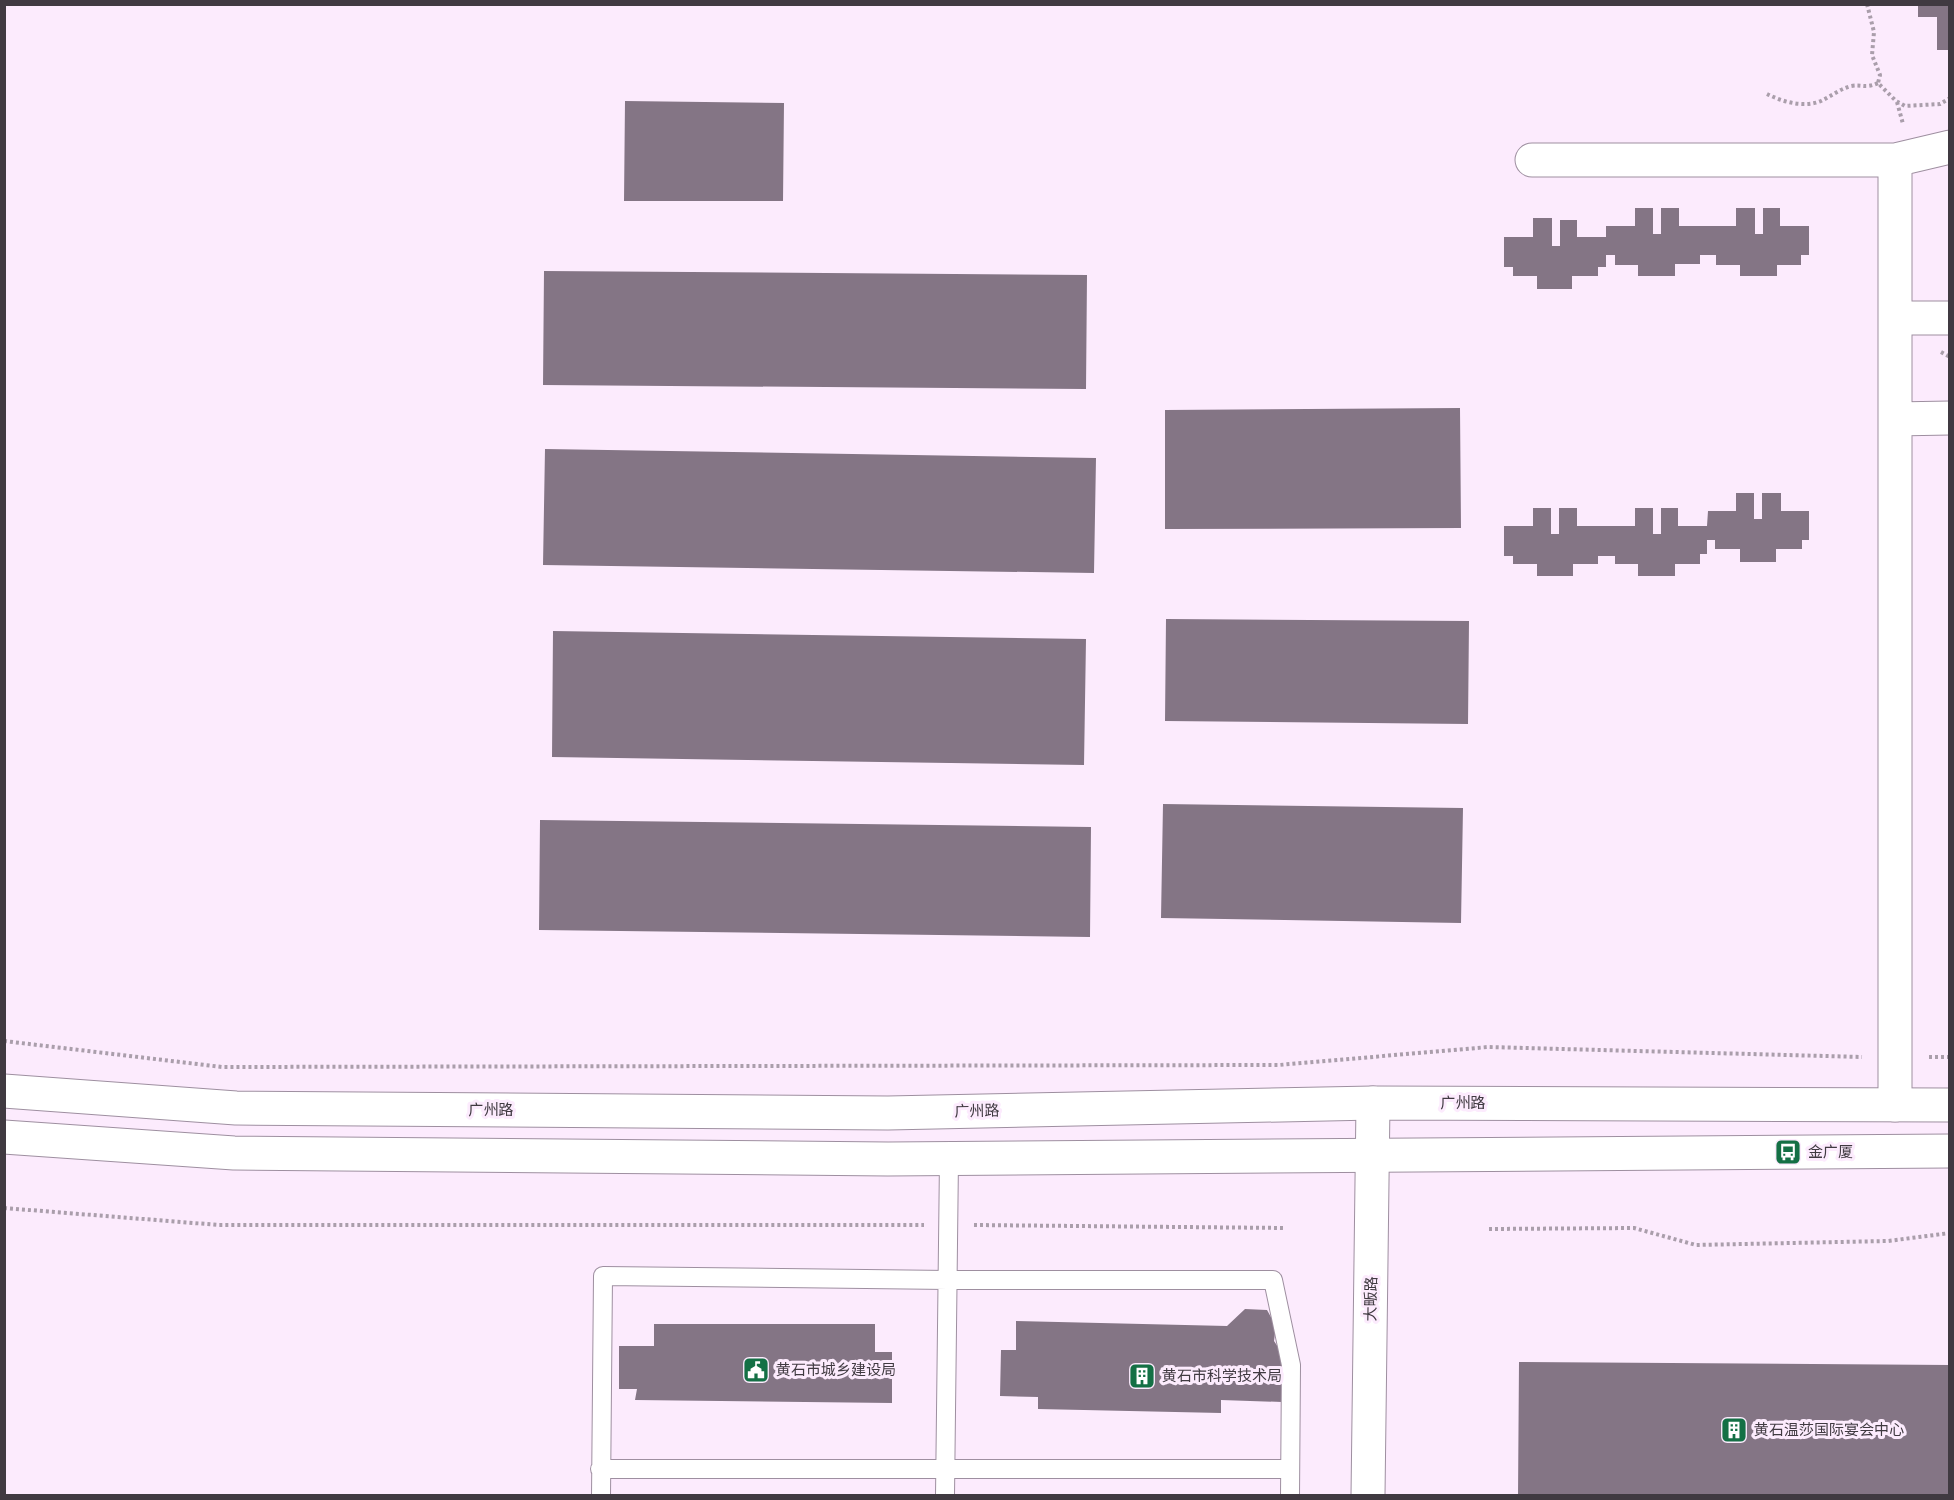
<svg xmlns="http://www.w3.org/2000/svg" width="1954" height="1500" viewBox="0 0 1954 1500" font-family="Manrope,'Noto Sans SC',sans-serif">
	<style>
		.building { fill: #847585 }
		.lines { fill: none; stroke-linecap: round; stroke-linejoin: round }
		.service-casing { stroke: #9e8fa0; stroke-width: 20 }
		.minor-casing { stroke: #9e8fa0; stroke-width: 35 }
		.tertiary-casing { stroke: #9e8fa0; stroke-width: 35 }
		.secondary-casing { stroke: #9e8fa0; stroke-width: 35 }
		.path { stroke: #aa9eab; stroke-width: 4; stroke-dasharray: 3 3; stroke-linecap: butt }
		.service { stroke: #fff; stroke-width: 18 }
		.minor { stroke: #fff; stroke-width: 33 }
		.tertiary { stroke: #fff; stroke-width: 33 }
		.secondary { stroke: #fff; stroke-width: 33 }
		.labels { text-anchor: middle; stroke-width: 6; stroke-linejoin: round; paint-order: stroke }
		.street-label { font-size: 15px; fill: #403a41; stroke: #fcebfd }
		.poi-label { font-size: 15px; fill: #403a41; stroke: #fcebfd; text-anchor: start }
	</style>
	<rect width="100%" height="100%" fill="#fcebfd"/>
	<path class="building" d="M1918,4H1950V50H1937V17H1918Z
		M625,101L784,103L783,201H624Z
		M1635,208H1653V234H1661V208H1679V226H1736V208H1755V234H1763V208H1780V226H1809V255H1801V265H1777V276H1740V265H1716V255H1700V264H1675V276H1638V265H1615V255H1606V267H1598V276H1572V289H1537V276H1513V267H1504V237H1533V218H1552V246H1560V220H1577V237H1606V226H1635Z
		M544,271L1087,275L1086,389L543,385Z
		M1460,408L1461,528L1165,529V410Z
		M545,449L1096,458L1094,573L543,565Z
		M1736,493H1754V519H1762V493H1781V511H1809V540H1802V549H1776V562H1740V549H1715V540H1707V554H1700V564H1675V576H1638V564H1615V556H1598V564H1573V576H1537V564H1513V556H1504V526H1533V508H1551V534H1559V508H1577V526H1635V508H1653V534H1661V508H1678V526H1707L1708,511H1736Z
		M1166,619L1469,621L1468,724L1165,721Z
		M553,631L1086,639L1084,765L552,757Z
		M1163,804L1463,808L1461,923L1161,918Z
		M540,820L1091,827L1090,937L539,930Z
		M1245,1309L1267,1310L1276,1326L1274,1341L1284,1356L1282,1402L1221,1400V1413L1038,1409V1397L1000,1396L1001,1350H1016V1321L1227,1326Z
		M654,1324H875V1352H892V1403L635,1400L637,1389H619V1346H654Z
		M1519,1362L1950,1365V1496H1518Z"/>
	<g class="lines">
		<defs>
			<path id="service" d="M600,1469H1290
				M601,1496L603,1276L948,1280H1273L1291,1365L1290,1496
				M945,1496L949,1159"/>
			<path id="minor" d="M1532,160H1895L1950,147
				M1895,160V1105
				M1895,318H1950
				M1895,419L1950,418"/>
			<path id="tertiary" d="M1368,1496L1373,1103"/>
			<path id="secondary" d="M4,1091L236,1108L888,1113L1373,1103L1950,1105
				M4,1137L234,1153L888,1159L1950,1151"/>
		</defs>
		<use href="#service" class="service-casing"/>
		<use href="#minor" class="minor-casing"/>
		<use href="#tertiary" class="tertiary-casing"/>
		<use href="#secondary" class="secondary-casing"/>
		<path class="path" d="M1867,4L1874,32L1872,55L1880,75L1878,83L1896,101L1905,106L1940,104L1950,98
			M1767,94C1783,102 1804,108 1821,101C1831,96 1840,89 1851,86C1862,84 1865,89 1878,83
			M1897,102L1903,124
			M1941,352L1950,357
			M4,1041L222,1067L1279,1065L1488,1047L1862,1057
			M1929,1057H1950
			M4,1208L219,1225H924
			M974,1225L1284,1228
			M1489,1229L1634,1228L1696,1245L1888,1241L1950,1233"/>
		<use href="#service" class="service"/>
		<use href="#minor" class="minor"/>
		<use href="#tertiary" class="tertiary"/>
		<use href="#secondary" class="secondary"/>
	</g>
	<defs>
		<symbol id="bus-square" viewBox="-11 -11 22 22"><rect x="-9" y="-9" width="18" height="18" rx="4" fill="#147045" stroke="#fcebfd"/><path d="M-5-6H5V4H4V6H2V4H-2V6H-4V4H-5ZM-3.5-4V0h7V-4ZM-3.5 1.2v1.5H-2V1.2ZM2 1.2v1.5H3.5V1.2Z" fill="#fff"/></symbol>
		<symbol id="civic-square" viewBox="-11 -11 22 22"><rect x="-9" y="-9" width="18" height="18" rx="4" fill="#147045" stroke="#fcebfd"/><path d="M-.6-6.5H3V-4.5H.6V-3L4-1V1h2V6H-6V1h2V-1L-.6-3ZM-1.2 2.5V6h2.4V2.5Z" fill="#fff"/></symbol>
		<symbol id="building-square" viewBox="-11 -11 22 22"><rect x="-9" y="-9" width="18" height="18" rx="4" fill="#147045" stroke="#fcebfd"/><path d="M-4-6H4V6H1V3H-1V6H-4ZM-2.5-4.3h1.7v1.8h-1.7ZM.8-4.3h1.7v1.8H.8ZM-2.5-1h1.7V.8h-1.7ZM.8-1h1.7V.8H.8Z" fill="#fff"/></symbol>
	</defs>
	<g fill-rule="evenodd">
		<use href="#bus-square" x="1773" y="1137" width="30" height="30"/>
		<use href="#civic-square" x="741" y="1355" width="30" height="30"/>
		<use href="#building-square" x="1127" y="1361" width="30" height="30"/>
		<use href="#building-square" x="1719" y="1415" width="30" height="30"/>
	</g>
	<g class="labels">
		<g class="street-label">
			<text x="1463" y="1108">广州路</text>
			<text x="491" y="1115">广州路</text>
			<text transform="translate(977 1111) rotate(-1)" y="5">广州路</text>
			<text transform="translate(1371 1299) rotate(-89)" y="5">大畈路</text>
		</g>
		<g class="poi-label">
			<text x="1808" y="1157">金广厦</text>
			<text x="776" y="1375">黄石市城乡建设局</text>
			<text x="1162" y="1381">黄石市科学技术局</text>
			<text x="1754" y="1435">黄石温莎国际宴会中心</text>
		</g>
	</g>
	<rect width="1954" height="1500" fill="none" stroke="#403a41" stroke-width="12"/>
</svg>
